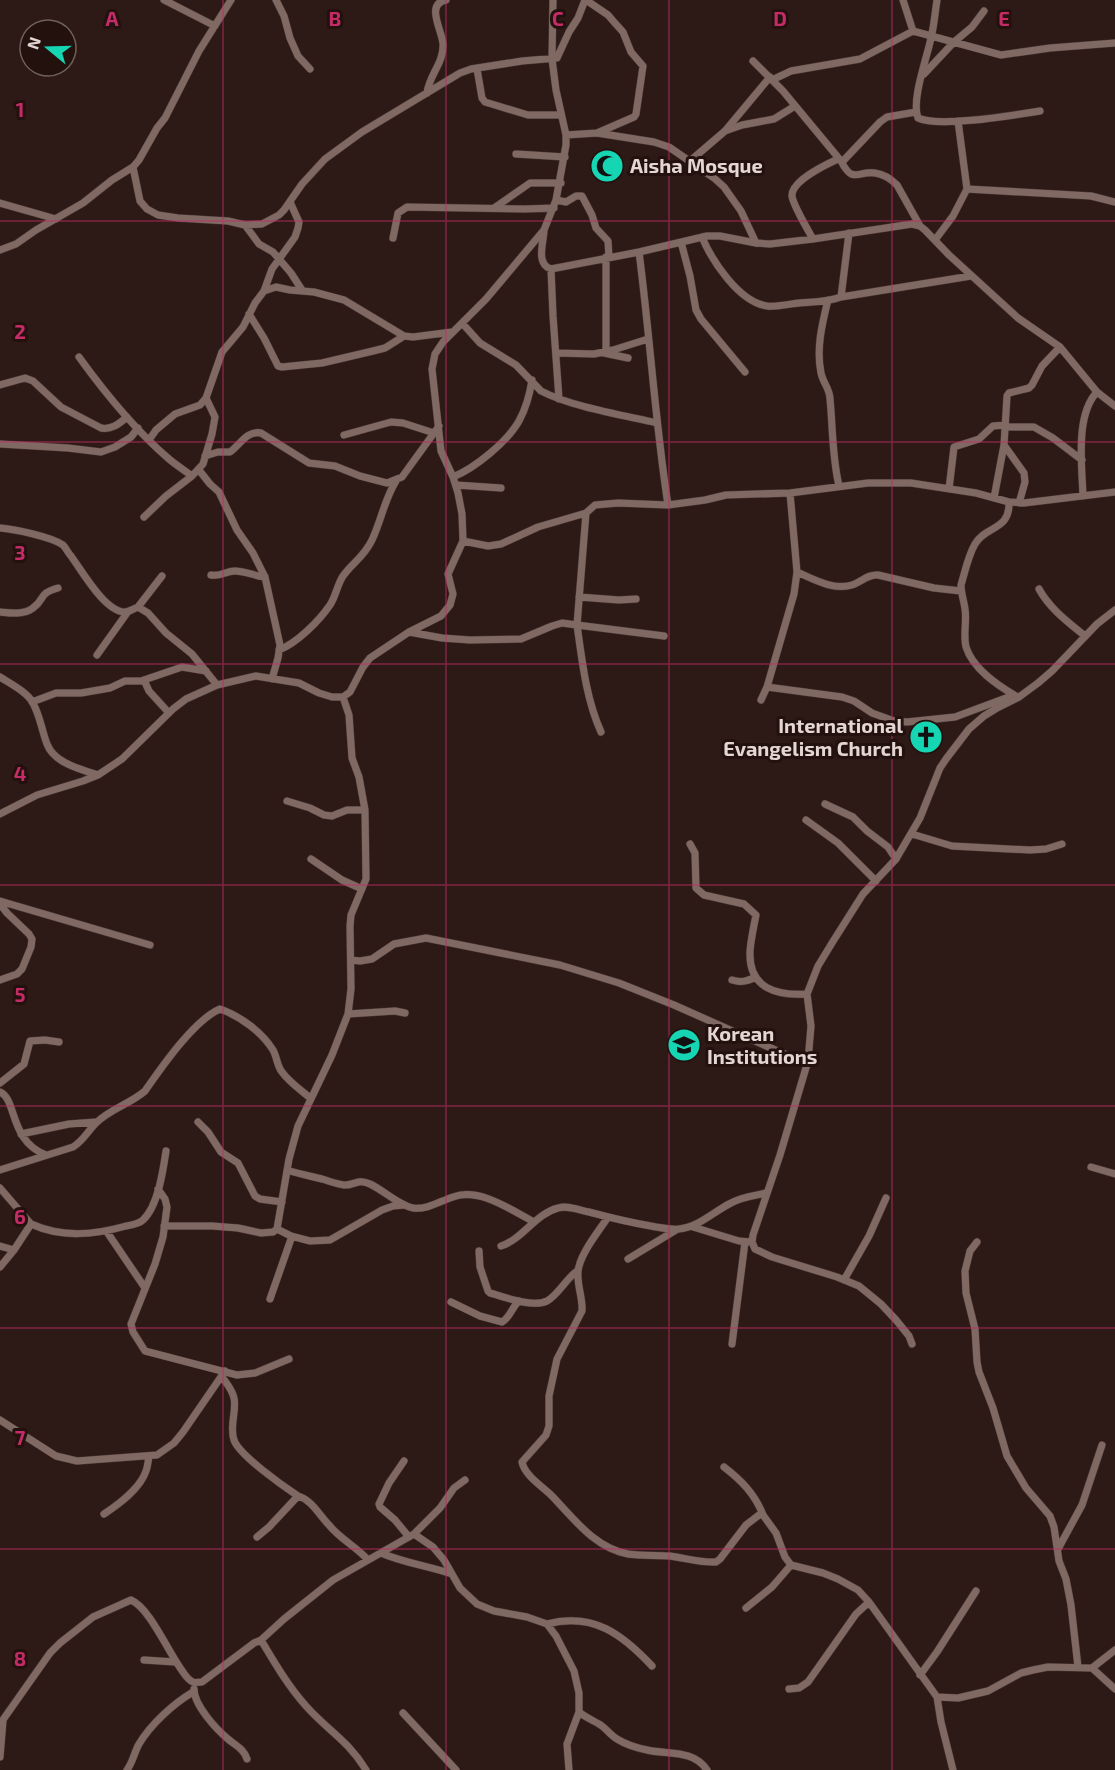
<svg xmlns="http://www.w3.org/2000/svg" width="1115" height="1770" viewBox="0 0 1115 1770" font-family="'Exo 2',sans-serif">
	<style>
		.lines { fill: none; stroke-linecap: round; stroke-linejoin: round }
		.minor-casing { stroke: #473735; stroke-width: 8 }
		.minor { stroke: #806863; stroke-width: 7 }
		.grid { fill: none; stroke: #c52b67; stroke-width: 1.5; stroke-opacity: 0.55 }
		.labels { text-anchor: middle; stroke-width: 6; stroke-linejoin: round; paint-order: stroke }
		.poi-label { font-size: 20px; font-weight: bold; fill: #e4d6d3; stroke: #23110e; text-anchor: start }
		.grid-label { font-size: 20px; text-anchor: middle; font-weight: bold; fill: #c52b67; stroke: #23110e; stroke-width: 6; stroke-linejoin: round; paint-order: stroke }
	</style>
	<rect width="100%" height="100%" fill="#2d1a16"/>
	<g class="lines">
		<defs>
			<path id="minor" d="M164,0L215,26
				M276,0L284,16L290,38L298,56L310,69
				M586,0L608,15L614,22L623,32L631,52L643,66L636,114L634,117L597,133
				M903,0L913,31
				M937,0C935,13 934,26 931,38C927,58 911,100 918,118C940,128 1014,115 1040,111
				M753,61L783,91L841,161L844,160L880,122L887,117L916,112
				M477,69L482,98L485,102L528,115H561
				M924,74L954,42L972,27L984,11
				M772,80L791,71L860,59L913,31L1001,55L1050,48L1115,43
				M427,93C429,75 444,63 443,44C442,30 425,4 446,0
				M725,131L742,125L774,119L795,106
				M566,135L597,133L654,142L669,147L714,178L724,187L741,211L756,243
				M516,154L565,157
				M690,161L725,131L770,77
				M841,161C853,184 856,171 875,173C883,174 891,179 897,185L920,226
				M133,167L140,201L147,209L158,215L178,218L228,221L245,225L262,224L279,215L284,210L302,184L325,159L362,132L460,73L471,69L522,61L557,58L569,32L578,18L585,0
				M967,189L1091,196L1115,202
				M556,200L566,202L576,196H582L592,215L596,228L608,241L609,257
				M0,203L56,219
				M494,208L530,183H561
				M245,225L259,244L273,252L291,273L302,290
				M544,231C543,245 536,264 551,269L639,252L707,236H720L756,243L770,244L813,239L912,224L920,226L925,230L949,255L1018,318L1060,347L1097,392L1115,406
				M702,237C712,261 739,302 767,306C777,307 789,304 799,303C813,302 828,302 841,297L849,233
				M393,238L398,213L407,207L525,209L554,208
				M813,239C808,230 793,205 792,196C791,181 827,164 838,159
				M935,240L953,216L967,189L958,121
				M681,242L690,276L696,310L701,319L745,372
				M0,250L16,244L36,230L83,203L112,180L133,167L139,160L157,128L165,118L199,51L231,0
				M639,252C650,336 655,421 668,505
				M606,257V351
				M551,269L553,316L559,399
				M264,291L276,287L290,290L314,292L344,300L404,336L413,337L452,332
				M841,297L971,276
				M828,300C822,324 816,349 821,373C823,383 830,389 830,399C833,430 832,456 839,486
				M249,314L264,338L278,366L282,367L322,363L373,351L385,348L404,336
				M462,323L480,343L516,365L541,391C572,407 622,415 657,423
				M556,353L594,354L613,350L648,339
				M604,353L628,358
				M79,357C105,393 135,430 169,459C176,465 184,470 192,476
				M0,385L25,378L33,381L61,407L101,428C111,430 119,424 127,417
				M1006,427H1034L1053,438L1082,460
				M344,435L391,422L403,423L434,433
				M149,440L156,430L175,414L200,405L206,398L222,352L243,327L255,303L264,291L272,269L295,237L298,228L299,222L290,202
				M0,444L68,448L101,452L115,447L131,437L138,428
				M1004,445L1024,473L1025,482L1019,503
				M205,456L218,452H230C240,445 247,430 261,433L309,463L335,466L360,476L387,483L402,477L439,426
				M199,470L210,484L219,492L237,530L253,553L265,577L280,645L278,658L272,679
				M453,477C475,468 507,442 519,421C525,410 530,393 532,380
				M456,485L501,488
				M949,489L954,447L979,439L993,426L1006,425
				M1083,496C1082,466 1075,415 1097,392
				M994,498L1004,445L1007,396L1009,393L1029,388L1032,385L1042,366L1060,347
				M1009,502C1010,531 986,525 975,544C968,556 965,572 961,585C961,593 964,601 965,609C967,621 963,635 966,647C973,669 997,685 1016,696
				M144,517L166,496L192,476L203,464L212,434L215,417L206,398
				M0,528C14,529 52,537 63,545C66,548 68,553 71,556C82,571 105,612 125,612C129,612 133,609 138,607L148,613L166,633L192,654L217,685
				M463,541L488,546L501,544L538,527L586,513L595,505L618,503L668,505L705,500L726,495L790,493L868,483H911L976,493L1009,502L1024,503L1115,492
				M797,572C813,579 834,591 852,585C862,582 867,574 878,575L934,588L961,591
				M211,575C220,577 226,571 235,571C244,571 255,576 265,577
				M1039,589C1050,609 1068,622 1085,636
				M579,597L619,600L636,599
				M138,607L162,576
				M0,612C10,613 24,615 33,608C46,599 37,594 58,588
				M409,632L442,638L470,640L521,639L552,626L562,623L577,625L586,513
				M279,650C297,643 319,621 330,605C336,596 337,585 343,576C353,562 364,557 372,540C381,521 385,498 396,481
				M97,655L127,613
				M0,677C11,684 27,692 33,703C40,716 42,731 47,744C54,763 80,769 98,775
				M144,680L149,691L169,713
				M767,687L842,697L854,701L872,713L894,721L907,722L955,717L1014,695
				M761,700L767,687L794,594L797,572L790,493
				M32,702L56,693H81L110,688L125,681H141L182,667L206,671
				M601,732C586,699 582,660 577,625L664,636
				M287,801L310,808L324,815L332,816L347,810H365
				M825,804L853,817L867,831L888,847L896,859
				M0,814L37,795L83,781L98,775L122,759L173,709L186,699L217,685L256,676L299,683L319,693L332,697H343L350,692L363,667L370,658L409,632L441,616L450,605L453,594L448,574L463,541L462,514L458,493L453,477L441,451L432,369L435,354L443,342L486,299L544,230L556,200L566,145V135L556,90L552,59L553,0
				M806,820L838,843L876,881
				M912,834L952,846L971,847L1030,850L1046,849L1062,844
				M690,844L695,853L696,888L704,895L744,904L756,915C754,925 750,944 750,953C749,989 778,996 807,994
				M311,859L342,880L362,889
				M0,901L150,945
				M0,904L7,913L29,934L32,939L31,947L22,969L17,974L0,980
				M351,960L360,961L372,959L394,944L426,938L560,965L619,983L674,1005L773,1049L792,1057L808,1061
				M732,980C742,983 747,981 756,977
				M348,1014L395,1011L405,1013
				M0,1083L24,1064L30,1041L45,1040L59,1042
				M0,1092C17,1099 9,1141 46,1155
				M198,1122L208,1132L221,1152L238,1163L255,1196L260,1199L282,1202
				M21,1134L69,1124L96,1122
				M1091,1167L1115,1174
				M0,1170L73,1147C83,1141 88,1131 96,1123C110,1109 130,1104 145,1091C161,1068 194,1020 220,1009C240,1016 262,1032 273,1050C277,1057 277,1066 282,1072C289,1082 301,1090 310,1098
				M287,1170C299,1174 310,1176 322,1179C329,1181 336,1184 344,1185C354,1186 357,1178 370,1184C383,1190 400,1206 413,1208C427,1210 440,1201 453,1197C479,1187 511,1210 534,1222
				M0,1188L31,1224L14,1250L0,1267
				M158,1189L165,1199L167,1207L163,1237L155,1264L131,1324L133,1332L145,1351L237,1375L255,1373L289,1359
				M608,1217C599,1231 578,1256 578,1273C577,1286 583,1298 582,1311L557,1359L549,1396V1426L546,1435L522,1462C525,1476 542,1486 552,1496C574,1519 595,1548 628,1554C642,1556 656,1555 670,1556C685,1558 701,1563 716,1562L720,1559L746,1525L759,1515H763L776,1533L785,1557L791,1565L823,1573L838,1579L858,1590L869,1602L937,1697L958,1698L988,1691L1021,1673L1033,1670L1048,1667L1092,1668L1115,1650
				M31,1224C62,1238 94,1235 126,1226C131,1225 139,1224 143,1220C158,1206 163,1171 166,1151
				M164,1226H212L238,1228L261,1233L273,1232L277,1229L289,1159L298,1126L332,1055L348,1014L351,989L350,926L351,915L366,879L365,810L359,777L352,758L349,715L343,697
				M693,1227L739,1241L750,1242
				M107,1232L145,1288
				M291,1236L310,1241L330,1240L382,1210L393,1206L404,1205
				M977,1242L970,1251L965,1271L966,1293L975,1329L977,1362L979,1372L993,1408L1007,1456L1026,1488L1050,1516L1054,1527L1059,1561L1066,1579L1071,1605L1078,1667
				M0,1246L14,1250
				M501,1246C523,1239 535,1214 558,1208C568,1205 579,1210 589,1212C611,1218 633,1223 656,1227C663,1228 671,1230 679,1229C699,1227 713,1212 731,1203C742,1197 754,1196 766,1193
				M479,1251L480,1267L488,1291L490,1293C505,1297 532,1308 547,1301C557,1296 567,1278 577,1271
				M628,1259L676,1230
				M844,1280L869,1236L886,1198
				M270,1299L291,1239V1236L277,1229
				M451,1302L480,1316L502,1322C510,1318 512,1307 519,1301
				M732,1344L745,1242
				M912,1344L909,1336L896,1320L881,1304L859,1286L837,1277L772,1257L755,1249L752,1242L753,1235L780,1155L808,1061L811,1026L807,994L818,966L832,943L863,894L896,859L920,818L940,768L946,759L969,729L984,716L997,708L1019,697L1038,683L1052,671L1097,624L1115,610
				M222,1377C227,1384 232,1389 234,1398C237,1411 229,1426 234,1440C239,1455 283,1486 298,1496
				M0,1420L56,1456L77,1461L157,1455L174,1443L183,1432L225,1371
				M404,1461L389,1483L379,1504L380,1507L395,1520L409,1537
				M724,1467C741,1480 755,1494 763,1515
				M104,1514C119,1504 140,1489 146,1471C148,1466 148,1461 149,1456
				M414,1534L433,1547L444,1560L460,1588L477,1604L494,1611L527,1617L547,1624L556,1636L574,1671L579,1693V1712L567,1744L569,1770
				M257,1537L269,1527L298,1496C312,1500 319,1515 329,1525C340,1539 357,1547 368,1560
				M1058,1549L1082,1505L1102,1445
				M381,1553C404,1563 429,1566 452,1574
				M746,1608L772,1587L791,1565
				M547,1624C593,1612 622,1634 652,1666
				M261,1640L284,1619L333,1580L414,1534L440,1508L454,1488L465,1480
				M144,1660L175,1662
				M1092,1668L1115,1689
				M920,1675L937,1652L976,1591
				M194,1689C194,1705 216,1729 228,1739C236,1746 244,1749 247,1759
				M789,1689L799,1688L808,1682L856,1614L869,1602
				M937,1697L941,1722L953,1770
				M579,1712C585,1717 592,1720 599,1724C606,1728 610,1735 617,1739C625,1744 637,1748 647,1750C668,1755 693,1749 707,1770
				M403,1713L456,1770
				M0,1724L50,1653L60,1643L93,1617L131,1600C150,1608 169,1654 183,1672C185,1675 188,1680 193,1682C196,1683 198,1682 202,1682L254,1643L261,1640C274,1662 288,1686 306,1706C327,1730 348,1740 366,1770
				M0,1757L3,1721
				M127,1770C133,1762 134,1753 139,1744C151,1724 173,1704 193,1692"/>
		</defs>
		<use href="#minor" class="minor-casing"/>
		<use href="#minor" class="minor"/>
	</g>
	<path class="grid" d="M223,0V1770M446,0V1770M669,0V1770M892,0V1770M0,221H1115M0,442H1115M0,664H1115M0,885H1115M0,1106H1115M0,1328H1115M0,1549H1115"/>
	<defs>
		<symbol id="mosque-disc" viewBox="-11 -11 22 22"><circle r="9.5" fill="#16d5b3" stroke="#23110e"/><path d="M3.5-4.9A6 6 0 1 0 3.5 4.9A5 5 0 1 1 3.5-4.9Z" fill="#111"/></symbol>
		<symbol id="church-disc" viewBox="-11 -11 22 22"><circle r="9.5" fill="#16d5b3" stroke="#23110e"/><path d="M-1.2-6h2.4v3.5h3.3v2.4h-3.3V6h-2.4V-.1h-3.3v-2.4h3.3Z" fill="#111"/></symbol>
		<symbol id="school-disc" viewBox="-11 -11 22 22"><circle r="9.5" fill="#16d5b3" stroke="#23110e"/><path d="M0-5L7-2L0 1L-7-2ZM-4 1L0 2.5L4 1V4Q0 6-4 4Z" fill="#111"/></symbol>
	</defs>
	<g fill-rule="evenodd">
		<use href="#mosque-disc" x="588" y="147" width="38" height="38"/>
		<use href="#church-disc" x="907" y="718" width="38" height="38"/>
		<use href="#school-disc" x="665" y="1026" width="38" height="38"/>
	</g>
	<g class="labels">
		<g class="poi-label">
			<text x="630" y="173">Aisha Mosque</text>
			<text x="903" y="733" text-anchor="end">International<tspan x="903" dy="23">Evangelism Church</tspan></text>
			<text x="707" y="1041">Korean<tspan x="707" dy="23">Institutions</tspan></text>
		</g>
	</g>
	<g class="grid-label">
		<text x="112" y="26">A</text>
		<text x="335" y="26">B</text>
		<text x="558" y="26">C</text>
		<text x="780" y="26">D</text>
		<text x="1004" y="26">E</text>
		<text x="20" y="117">1</text>
		<text x="20" y="339">2</text>
		<text x="20" y="560">3</text>
		<text x="20" y="781">4</text>
		<text x="20" y="1002">5</text>
		<text x="20" y="1224">6</text>
		<text x="20" y="1445">7</text>
		<text x="20" y="1666">8</text>
	</g>
	<g transform="translate(48 48) rotate(289)"><circle r="28" fill="#23110e" stroke="#70605d" stroke-width="1.5"/>
	<path d="M0-4.5L10 22L0 15L-10 22Z" fill="#16d5b3"/>
	<text y="-9" font-size="16" font-weight="bold" text-anchor="middle" fill="#e4d6d3">N</text>
	</g>
</svg>
